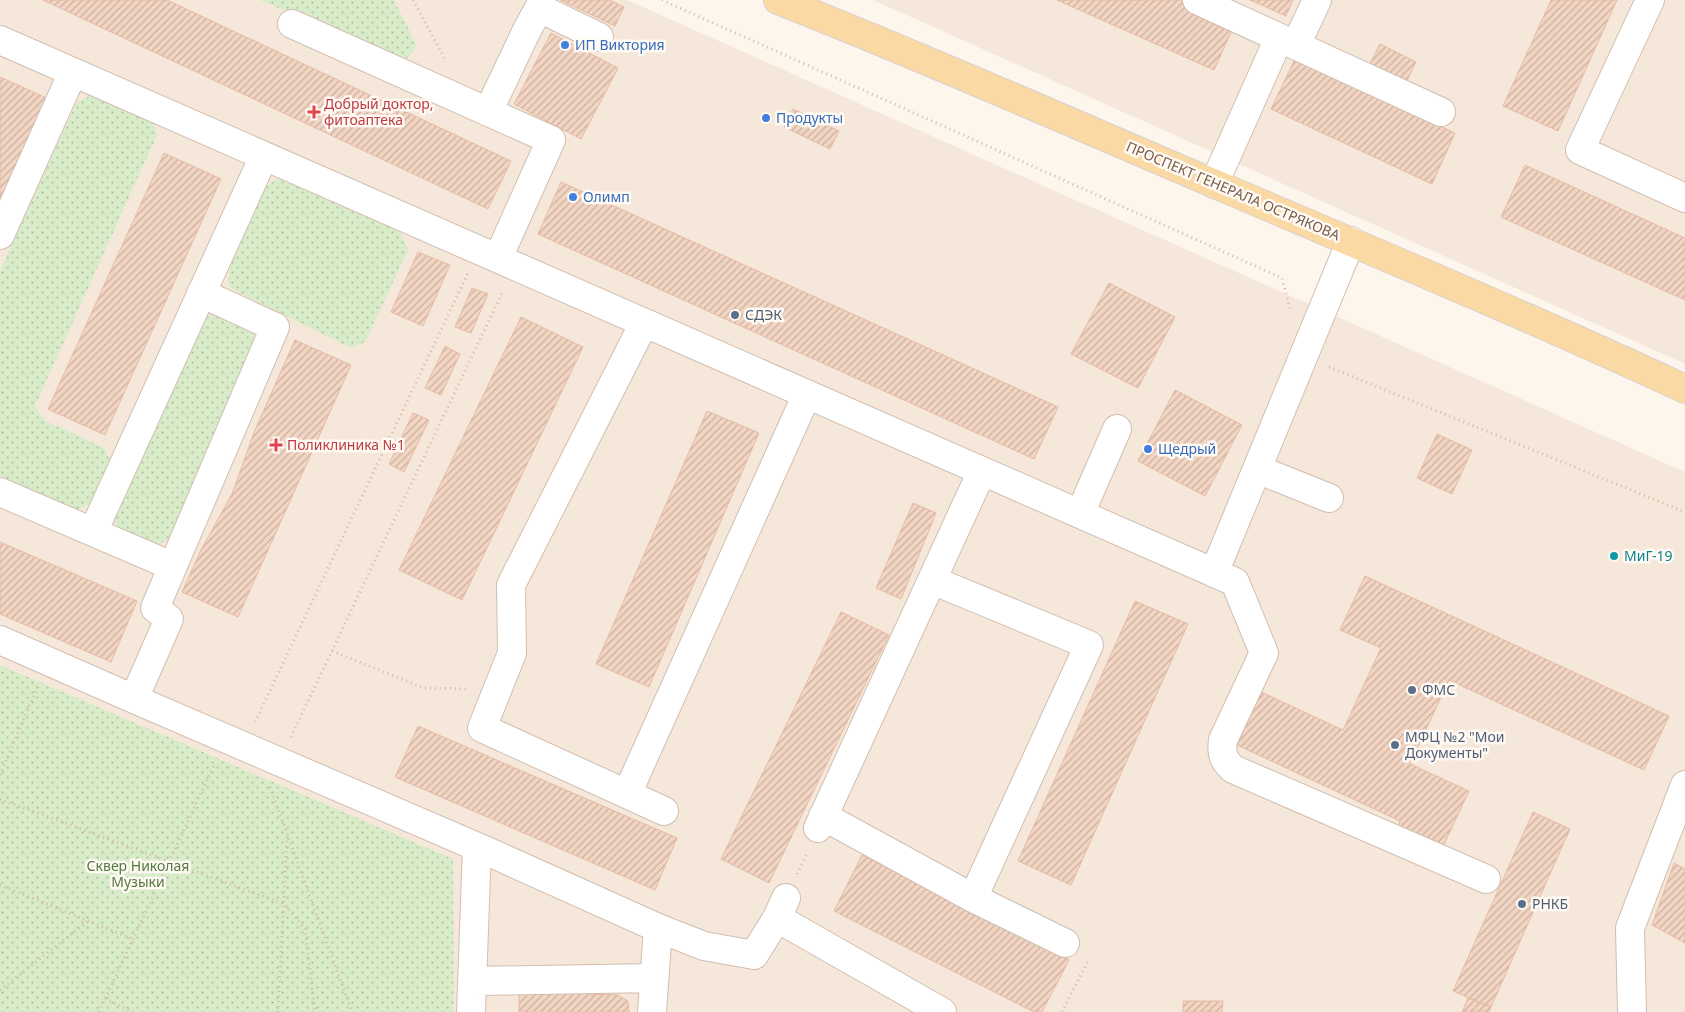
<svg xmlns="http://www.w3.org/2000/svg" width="1685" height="1012" viewBox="0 0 1685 1012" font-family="'Noto Sans',sans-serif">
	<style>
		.residential { fill: #f5e8da }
		.park { fill: url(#park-dots) }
		.building { fill: url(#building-hatch); stroke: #e6bba3 }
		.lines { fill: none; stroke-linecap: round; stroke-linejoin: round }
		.minor-casing { stroke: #d1beb0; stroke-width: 30 }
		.major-casing { stroke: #dad1cd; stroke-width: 30 }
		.path { stroke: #d9b8a5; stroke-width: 3; stroke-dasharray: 1 4; stroke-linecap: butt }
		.minor { stroke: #fff; stroke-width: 28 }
		.major { stroke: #fbd9a5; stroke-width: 28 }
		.shop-dot { fill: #3f7fe0; stroke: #fffaf3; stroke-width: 2 }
		.health-dot { fill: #e0444e; stroke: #fffaf3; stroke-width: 2 }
		.service-dot { fill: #5c6f8a; stroke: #fffaf3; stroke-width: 2 }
		.culture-dot { fill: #0f9aa8; stroke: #fffaf3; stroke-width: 2 }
		.labels { text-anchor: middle; stroke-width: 5; stroke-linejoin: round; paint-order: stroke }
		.shop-label { font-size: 14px; fill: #366cbe; stroke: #fffaf3; text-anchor: start }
		.health-label { font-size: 14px; fill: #be3a42; stroke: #fffaf3; text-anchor: start }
		.street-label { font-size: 14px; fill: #7a5c4d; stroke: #fffaf3 }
		.service-label { font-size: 14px; fill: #4e5e75; stroke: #fffaf3; text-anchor: start }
		.culture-label { font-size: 14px; fill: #0d838f; stroke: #fffaf3; text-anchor: start }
		.park-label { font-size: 14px; fill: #537a41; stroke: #fffaf3 }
	</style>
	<defs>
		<pattern id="park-dots" width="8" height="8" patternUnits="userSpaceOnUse" patternTransform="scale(1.25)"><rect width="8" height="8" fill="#d8ecc9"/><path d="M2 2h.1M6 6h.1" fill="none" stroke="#b4c2a5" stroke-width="1.8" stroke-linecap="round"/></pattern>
		<pattern id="building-hatch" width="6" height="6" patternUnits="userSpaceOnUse" patternTransform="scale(1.25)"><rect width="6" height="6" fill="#f3d5c3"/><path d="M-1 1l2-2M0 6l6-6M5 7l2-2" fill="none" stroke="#cab0a1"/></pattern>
	</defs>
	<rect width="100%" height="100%" fill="#fdf6ec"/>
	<path class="residential" d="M0,0H627L1685,472V1012H0Z
		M873,0H1685V364Z"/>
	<path class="park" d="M260,0H394L417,46L404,62Z
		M92,95L154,122L157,135L35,406L44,420L104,448L110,460L92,503L76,510L0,476V271L77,102Z
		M292,177L392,223L401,233L408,250L365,342L351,348L232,289L228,282L230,267L265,188L276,179Z
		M217,310L251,327L255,337L170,537L157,546L120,532L114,520L205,319Z
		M0,665L453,859L454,1012H0Z"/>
	<path class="building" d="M43,0H167L511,161L488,209Z
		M560,0H610L624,7L615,26Z
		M1057,0H1193L1237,19L1214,70Z
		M1250,0H1293L1286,16Z
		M1551,0H1617L1558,131L1503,106Z
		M551,33L618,68L581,139L514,104Z
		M1380,44L1416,62L1404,87L1368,68Z
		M1295,59L1455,133L1432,184L1271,109Z
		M0,77L51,100L0,214Z
		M793,109L839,131L830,149L784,127Z
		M164,153L221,179L105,435L48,409Z
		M1525,165L1685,238V300L1501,217Z
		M561,182L1058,407L1034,459L538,234Z
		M418,252L450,265L423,326L391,312Z
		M1109,283L1175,317L1138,388L1071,354Z
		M472,288L488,294L471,333L455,327Z
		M521,317L583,347L462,600L399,570Z
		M295,340L351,365L238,617L182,592L201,550L232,494L255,430Z
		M445,346L460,354L441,395L425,388Z
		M1175,390L1242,425L1205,496L1138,461Z
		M707,411L759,433L649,687L596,664Z
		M413,413L429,420L404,472L389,464Z
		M1437,434L1472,450L1452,494L1417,478Z
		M913,503L936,513L901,599L876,588Z
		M0,542L137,601L111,662L0,614Z
		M1365,576L1669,716L1644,770L1449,680L1410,764L1469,791L1438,857L1394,836L1400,821L1237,745L1261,692L1343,730L1381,648L1340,630Z
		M1135,601L1188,624L1071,885L1018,861Z
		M841,612L889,635L769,883L721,859Z
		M418,726L677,838L655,890L395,777Z
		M1533,812L1570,829L1491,1007L1453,991Z
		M862,855L1069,960L1042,1012H1034L834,911Z
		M1674,863L1685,869V943L1652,925Z
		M556,987L585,988L587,994L618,995L628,1001L629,1012H519V994L551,993Z
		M1468,998L1491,1007L1489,1012H1462Z
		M1183,1001H1223L1222,1012H1183Z"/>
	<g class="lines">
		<defs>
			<path id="minor" d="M1197,0L1441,112
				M1650,0L1580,150L1685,198
				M292,24L551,140L498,258
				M0,40L1235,582L1264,653L1223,740C1221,753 1223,760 1233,769L1486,879
				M1296,45L1317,0
				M488,112L527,30L539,8L599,37
				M1214,184L1279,38
				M0,235L73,72
				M644,323L511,585L512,653L482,728L664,811
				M1257,469L1329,498
				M0,492L172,566
				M1080,514L1117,429
				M93,532L264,156
				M1214,573L1351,241
				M932,580L1089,645L973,898
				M0,640L134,699L489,852L658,928
				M134,699L169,619L155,608L275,327L201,293
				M627,794L807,394
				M823,816L973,898L1065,943
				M818,828L982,471
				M777,918L942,1012
				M472,981L654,978
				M471,1012L477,847
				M652,1012L658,928L704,946L754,955L777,918L786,898
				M1632,1012L1630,928L1685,785"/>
			<path id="major" d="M778,0C923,57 1065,120 1208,181C1367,249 1528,316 1685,389"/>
		</defs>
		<use href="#minor" class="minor-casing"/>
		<use href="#major" class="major-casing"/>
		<path class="path" d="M413,0L446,61
			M662,0L1282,278L1291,312
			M1329,367L1685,512
			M332,651L424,688L468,689
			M255,722L468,273
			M291,737L503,291
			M0,775L38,686
			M270,787L352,1012
			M0,799L284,904L305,929L315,1012
			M797,874L807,853
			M0,885L133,939
			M0,990L88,921
			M105,999L133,1012
			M99,1012L215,763
			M278,1012L287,838
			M1062,1012L1088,961"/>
		<use href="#minor" class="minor"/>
		<use href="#major" class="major"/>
	</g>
	<g class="shop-dot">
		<circle cx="565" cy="45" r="5"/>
		<circle cx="766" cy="118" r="5"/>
		<circle cx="573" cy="197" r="5"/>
		<circle cx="1148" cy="449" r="5"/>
	</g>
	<g class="health-dot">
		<path d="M311.5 104.5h5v5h5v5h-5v5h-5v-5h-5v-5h5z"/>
		<path d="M273.5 437.5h5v5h5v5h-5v5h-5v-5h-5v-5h5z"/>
	</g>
	<g class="service-dot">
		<circle cx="735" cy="315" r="5"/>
		<circle cx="1412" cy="690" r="5"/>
		<circle cx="1395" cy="745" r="5"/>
		<circle cx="1522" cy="904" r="5"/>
	</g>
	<circle class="culture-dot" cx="1614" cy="556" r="5"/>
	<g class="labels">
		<g class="shop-label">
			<text x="575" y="50">ИП Виктория</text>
			<text x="776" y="123">Продукты</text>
			<text x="583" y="202">Олимп</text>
			<text x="1158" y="454">Щедрый</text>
		</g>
		<g class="health-label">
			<text x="324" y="109">Добрый доктор,<tspan x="324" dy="16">фитоаптека</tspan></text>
			<text x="287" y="450">Поликлиника №1</text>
		</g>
		<g class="street-label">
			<text transform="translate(1233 191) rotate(23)" y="5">ПРОСПЕКТ ГЕНЕРАЛА ОСТРЯКОВА</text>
		</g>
		<g class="service-label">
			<text x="745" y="320">СДЭК</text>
			<text x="1422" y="695">ФМС</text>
			<text x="1405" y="742">МФЦ №2 "Мои<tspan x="1405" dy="16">Документы"</tspan></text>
			<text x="1532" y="909">РНКБ</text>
		</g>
		<g class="culture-label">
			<text x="1624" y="561">МиГ-19</text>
		</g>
		<g class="park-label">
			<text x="138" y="871">Сквер Николая<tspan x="138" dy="16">Музыки</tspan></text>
		</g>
	</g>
</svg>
